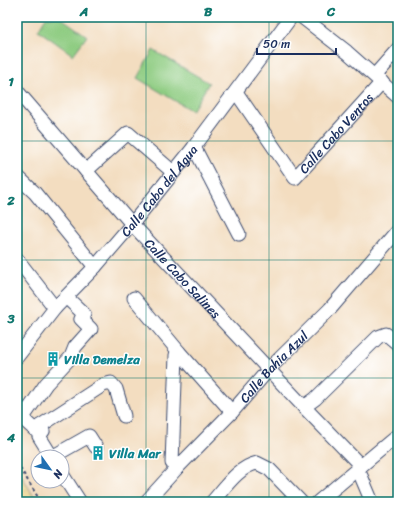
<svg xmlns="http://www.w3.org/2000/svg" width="415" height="519" viewBox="0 0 415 519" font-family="Sriracha,sans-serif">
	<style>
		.sand { fill: url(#sand-dots); stroke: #84847e }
		.park { fill: #8fcc82; stroke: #557e70 }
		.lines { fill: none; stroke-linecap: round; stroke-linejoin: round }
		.minor-casing { stroke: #3b496d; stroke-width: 15 }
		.path { stroke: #3b496d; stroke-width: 2; stroke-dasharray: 3 3; stroke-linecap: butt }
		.minor { stroke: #fff; stroke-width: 13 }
		.grid { fill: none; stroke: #0f766e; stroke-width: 1; stroke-opacity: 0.55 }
		.labels { text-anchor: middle; stroke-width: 3; stroke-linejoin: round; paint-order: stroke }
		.street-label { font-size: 13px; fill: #1b2f5e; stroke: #fff }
		.culture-label { font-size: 13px; font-weight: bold; fill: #0d838f; stroke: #fff; text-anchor: start }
		.neatline { fill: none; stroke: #0f766e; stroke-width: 1.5 }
		.grid-label { font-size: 13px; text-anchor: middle; font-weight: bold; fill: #0f766e }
	</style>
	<defs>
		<pattern id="sand-dots" width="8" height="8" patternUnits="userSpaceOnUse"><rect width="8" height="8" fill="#eeda9e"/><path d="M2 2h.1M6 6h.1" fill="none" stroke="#ccbb8a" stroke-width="1.8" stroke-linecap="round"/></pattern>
	</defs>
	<rect width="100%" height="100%" fill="#fff"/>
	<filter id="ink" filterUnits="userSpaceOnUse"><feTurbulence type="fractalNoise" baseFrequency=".025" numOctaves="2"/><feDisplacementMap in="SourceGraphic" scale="8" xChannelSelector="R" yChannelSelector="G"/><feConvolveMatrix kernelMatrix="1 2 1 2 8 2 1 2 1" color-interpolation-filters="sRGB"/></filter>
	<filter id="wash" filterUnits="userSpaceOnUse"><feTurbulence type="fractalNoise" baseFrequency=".012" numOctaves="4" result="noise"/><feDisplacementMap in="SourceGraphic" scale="16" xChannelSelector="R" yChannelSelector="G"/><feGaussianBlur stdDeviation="0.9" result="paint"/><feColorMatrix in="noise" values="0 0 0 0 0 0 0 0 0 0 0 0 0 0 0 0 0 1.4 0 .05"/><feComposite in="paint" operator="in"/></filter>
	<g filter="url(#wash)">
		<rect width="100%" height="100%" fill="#f3ddc0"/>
		<path class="sand" d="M17,468L37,502H17Z"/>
		<path class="park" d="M46,17H60L87,36L73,55L38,30Z
			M153,50L209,83L192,111L137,78Z"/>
	</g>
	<g filter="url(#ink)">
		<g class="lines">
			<defs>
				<g id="minor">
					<path d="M302,17L347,52L398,97"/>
					<path d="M375,75L398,49"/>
					<path id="s1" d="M17,91L132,224L304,407L361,466"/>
					<path id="s2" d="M236,92L295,178L382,82"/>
					<path d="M194,147L239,234"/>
					<path d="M86,171L128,133L173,172"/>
					<path d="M17,176L35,193L95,267"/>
					<path d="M17,259L55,308"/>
					<path d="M134,298L179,352L232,412"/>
					<path id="s3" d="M17,357L55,308L95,267L132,224L194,147L291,17"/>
					<path d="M17,404L24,416V420L35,430L40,426L43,431L39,436L52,457"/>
					<path d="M304,407L315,399L378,337L386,334L398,344"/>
					<path d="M24,416L46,384L71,357L75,347L91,329L81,319L84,314L66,297"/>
					<path d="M40,426L103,385L111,383L116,389L124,416"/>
					<path d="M52,457L89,436L96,447"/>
					<path d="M177,468L172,463L176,355L179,352"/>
					<path d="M356,471L361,476L372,502"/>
					<path d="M62,474L80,502"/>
					<path id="s4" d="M146,502L177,468L232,412L269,369L330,309L398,230"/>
					<path d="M212,502C225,488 238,467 257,463L269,469L301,502"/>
					<path d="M318,502L398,435"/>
				</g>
			</defs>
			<use href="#minor" class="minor-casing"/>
			<path class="path" d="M17,463L41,502"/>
			<use href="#minor" class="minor"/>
		</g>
	</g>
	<path class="grid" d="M146,17V502M269,17V502M17,141H398M17,260H398M17,378H398"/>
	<defs>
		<symbol id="building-bare" viewBox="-9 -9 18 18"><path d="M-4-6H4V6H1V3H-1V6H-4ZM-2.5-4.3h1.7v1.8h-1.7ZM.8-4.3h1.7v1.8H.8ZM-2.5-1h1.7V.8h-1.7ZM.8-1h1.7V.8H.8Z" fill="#0f9aa8" stroke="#fff" stroke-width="2.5" paint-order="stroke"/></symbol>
	</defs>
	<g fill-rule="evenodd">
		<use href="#building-bare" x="43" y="349" width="20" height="20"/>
		<use href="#building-bare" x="88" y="443" width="20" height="20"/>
	</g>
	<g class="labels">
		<g class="street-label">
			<text dy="5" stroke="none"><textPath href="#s2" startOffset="165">Calle Cabo Ventos</textPath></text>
			<text dy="5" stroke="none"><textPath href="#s3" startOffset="219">Calle Cabo del Agua</textPath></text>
			<text dy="5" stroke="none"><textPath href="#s1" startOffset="250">Calle Cabo Salines</textPath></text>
			<text dy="5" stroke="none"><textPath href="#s4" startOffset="186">Calle Bahia Azul</textPath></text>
		</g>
		<g class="culture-label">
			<text x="64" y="364">Villa Demelza</text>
			<text x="109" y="458">Villa Mar</text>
		</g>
	</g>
	<rect width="415" height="519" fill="none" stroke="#fff" stroke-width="44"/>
	<g transform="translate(50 469) rotate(123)"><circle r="19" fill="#ffffff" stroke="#a4acbf"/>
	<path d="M0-3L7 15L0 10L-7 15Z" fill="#1f6fb2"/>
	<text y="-6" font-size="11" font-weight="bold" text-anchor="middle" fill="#1b2f5e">N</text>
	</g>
	<path d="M257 48v6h79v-6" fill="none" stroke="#1b2f5e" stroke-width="2"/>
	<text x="263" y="48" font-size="12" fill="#1b2f5e" stroke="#ffffff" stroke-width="3" paint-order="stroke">50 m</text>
	<rect x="22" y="22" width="371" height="475" class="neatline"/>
	<g class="grid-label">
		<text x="84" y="16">A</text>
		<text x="208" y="16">B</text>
		<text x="331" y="16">C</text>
		<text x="11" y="86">1</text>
		<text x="11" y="205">2</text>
		<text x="11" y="323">3</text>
		<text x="11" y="442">4</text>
	</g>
</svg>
